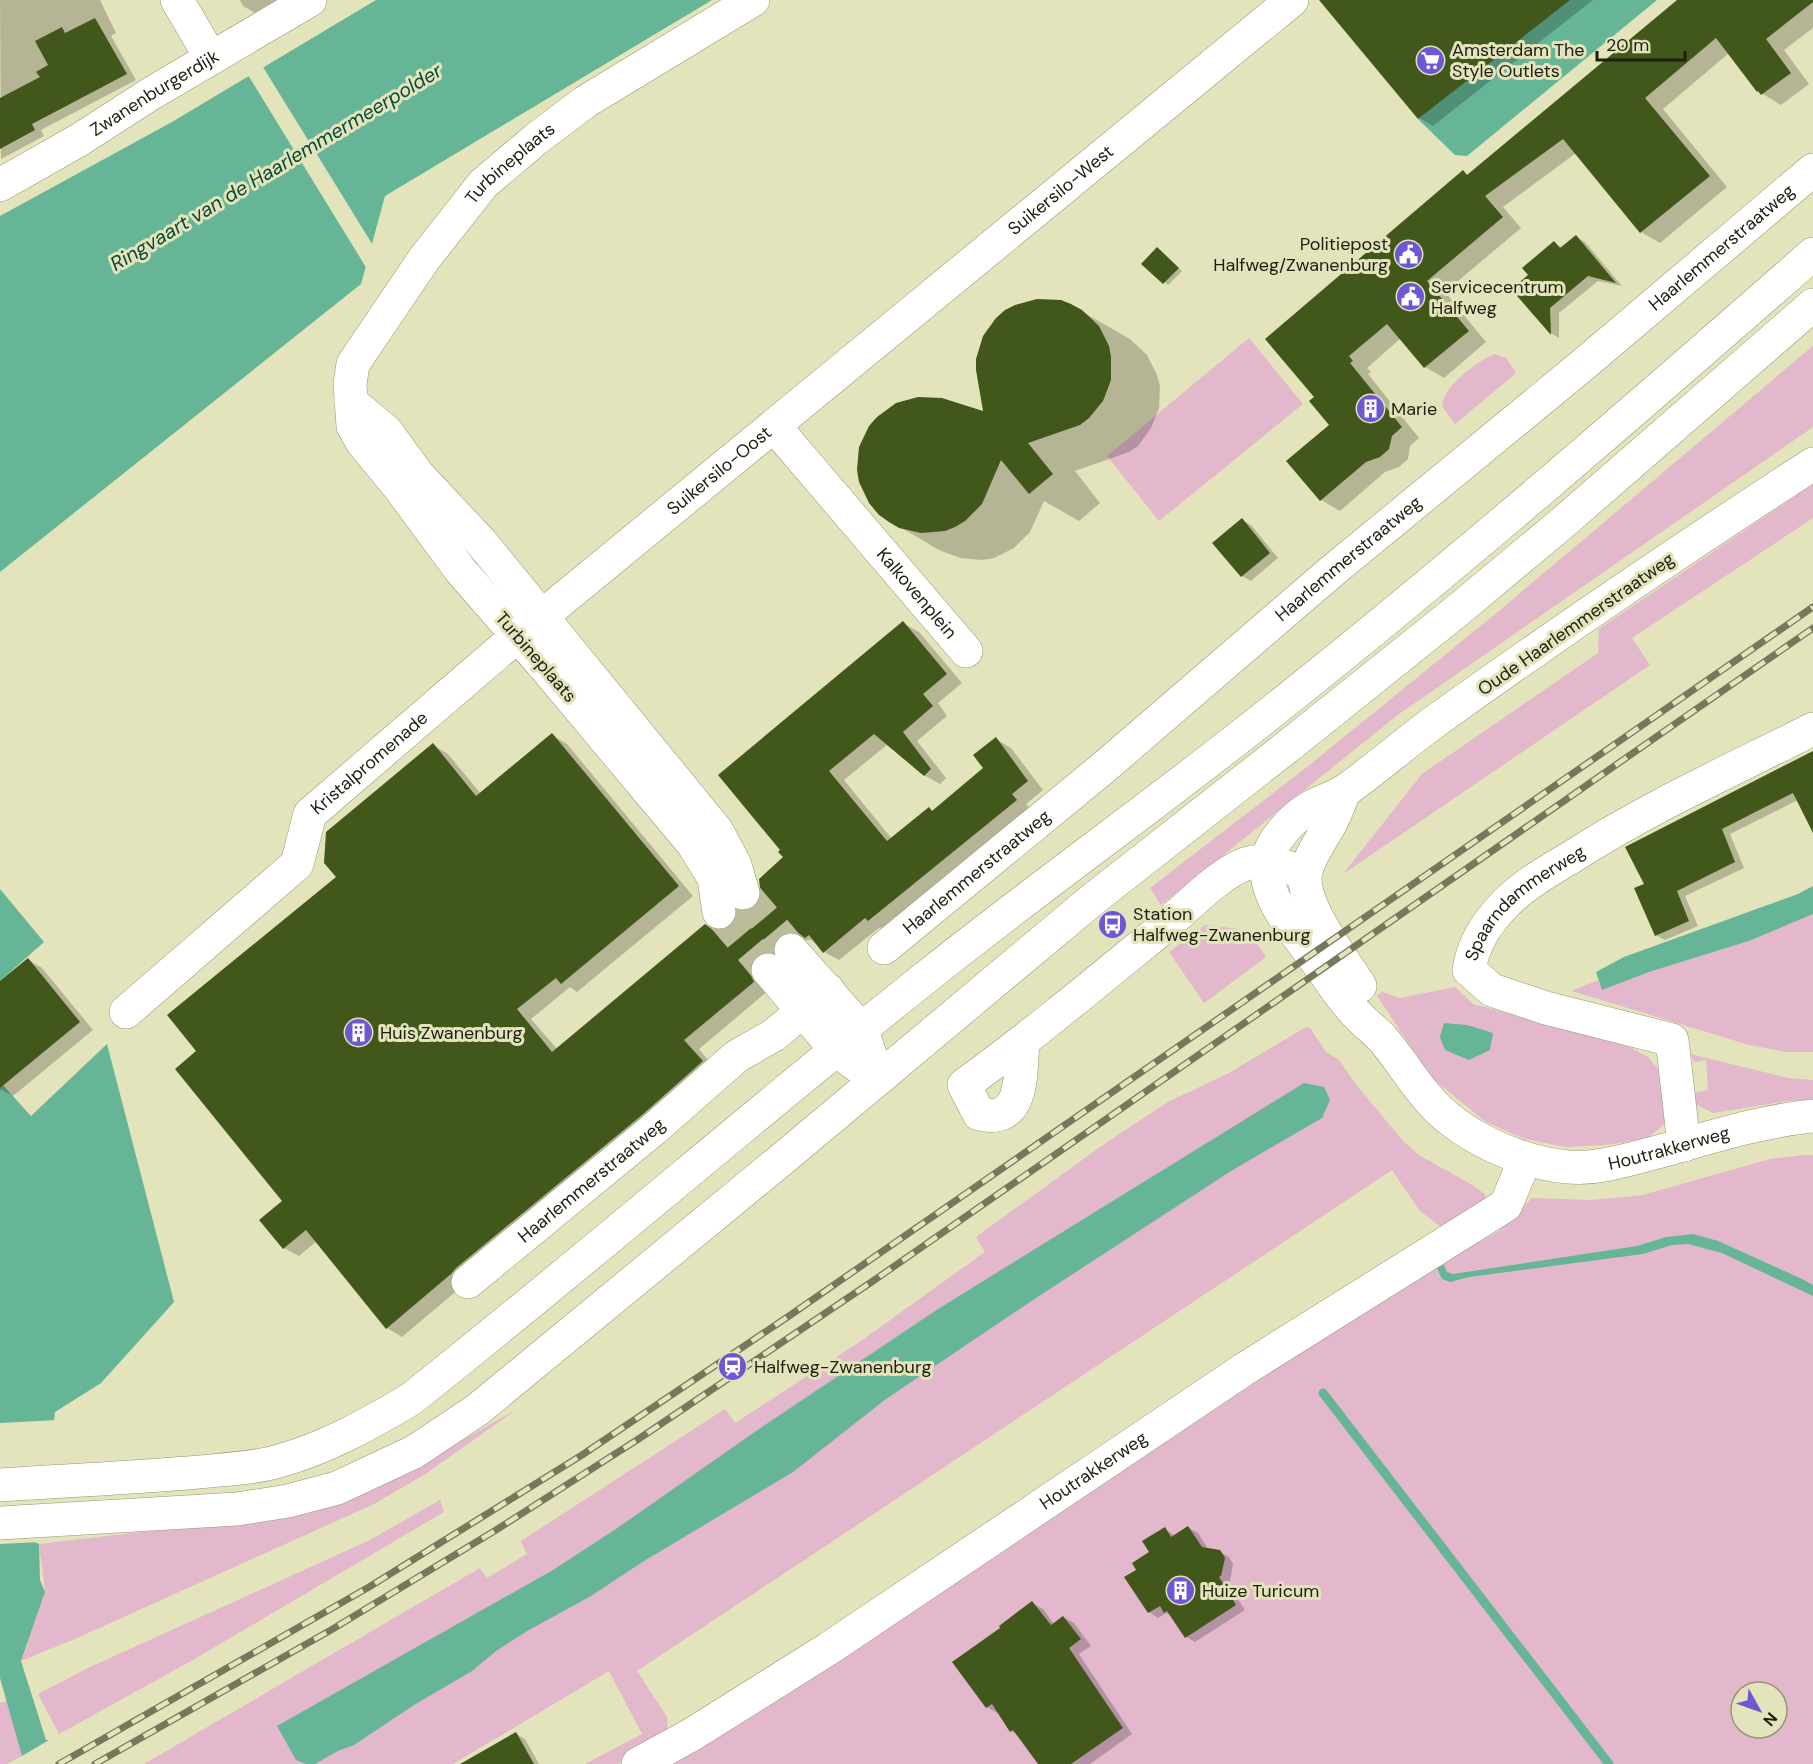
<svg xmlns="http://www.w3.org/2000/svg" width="1813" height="1764" viewBox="0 0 1813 1764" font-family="'DM Sans',sans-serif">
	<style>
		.green { fill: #e3b7cc; fill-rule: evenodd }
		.water { fill: #65b596 }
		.pier { fill: #e3e3bc }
		.shadow { fill: #0003 }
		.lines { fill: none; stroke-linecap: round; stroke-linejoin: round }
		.stream { stroke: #65b596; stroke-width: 9 }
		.building { fill: #41581a }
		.minor-tunnel { stroke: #bcbc9a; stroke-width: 33; stroke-dasharray: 33 16; stroke-linecap: butt }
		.minor-casing { stroke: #979773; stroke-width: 34 }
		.major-casing { stroke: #979773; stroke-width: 34 }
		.highway-casing { stroke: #979773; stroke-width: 34 }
		.minor { stroke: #fff; stroke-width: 33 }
		.major { stroke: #fff; stroke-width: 33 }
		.highway { stroke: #fff; stroke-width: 33 }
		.rail-casing { stroke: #77775d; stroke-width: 7 }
		.rail { stroke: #e3e3bc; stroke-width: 4.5; stroke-dasharray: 14; stroke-linecap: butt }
		.labels { text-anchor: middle; stroke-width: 6; stroke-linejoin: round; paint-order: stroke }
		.poi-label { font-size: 18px; fill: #1f1f10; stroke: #e3e3bc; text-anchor: start }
		.street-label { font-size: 18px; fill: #1f1f10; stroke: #e3e3bc }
		.water-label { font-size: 20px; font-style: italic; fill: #054b37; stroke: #e3e3bc }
	</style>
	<rect width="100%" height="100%" fill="#e3e3bc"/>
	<path class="green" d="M1249,338L1303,404L1159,521L1107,456Z
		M1813,346V427L1399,714L1161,905L1150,888L1307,767L1493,616Z
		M1495,354L1506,358L1516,373L1455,424L1442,406C1444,385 1476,362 1495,354Z
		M1813,484V518L1632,638L1650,665L1343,874L1422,774L1598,653L1599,629Z
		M1813,914V1052H1786L1749,1045L1572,991L1598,980L1602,989L1649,972L1749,941Z
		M1205,925L1248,930L1266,957L1204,1003L1169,952Z
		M1455,987L1473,1004L1630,1047L1648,1057L1662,1074L1669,1109L1664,1125L1646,1139L1606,1145L1566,1147L1525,1139L1486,1122L1432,1078L1377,996L1382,992L1400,998Z
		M1306,1027L1310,1028L1326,1052L1339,1060L1357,1086L1404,1142L1419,1155L1474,1186L1486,1195L1479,1208L1445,1230L1419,1210L1392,1170L637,1671L667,1717L668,1736L619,1764H585L642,1734L609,1671L453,1764H144L480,1568L487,1578L527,1554L521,1541L725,1409L735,1423L861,1341L985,1252L976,1237L1107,1142L1168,1102L1229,1073Z
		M1690,1054L1788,1078L1813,1080V1100L1787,1101L1713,1113L1695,1104L1694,1093L1708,1090L1706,1060L1694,1062Z
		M1804,1155H1813V1764H661L1055,1509L1436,1266L1499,1231L1532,1198L1592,1200L1643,1195L1770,1159ZM1741,1692H1777V1728H1741Z
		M517,1409L427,1473L374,1504L77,1638L21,1661L45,1592L39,1544L303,1513L349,1499L395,1479Z
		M440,1500L444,1512L191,1661L59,1734L38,1694L88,1668L370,1540Z
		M7,1701L22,1756L7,1764H0V1703Z"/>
	<path class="water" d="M376,0H712L385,196L361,284L0,572V216L172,122Z
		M1559,0H1657L1467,156L1455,155L1418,119Z
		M1813,886V914L1749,941L1649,972L1602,990L1596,972L1624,957L1798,894Z
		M0,889L44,942L0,981Z
		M1444,1023L1467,1025L1493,1033L1490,1050L1469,1060L1445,1050L1440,1037Z
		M107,1044L174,1302L101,1383L55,1412L54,1421L19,1427L27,1538L39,1544L40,1580L45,1592L21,1661L46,1740H49L22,1756L0,1678V1082L31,1116Z
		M1304,1083L1324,1087L1330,1100L1322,1118L1231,1171L1036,1298L886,1399L793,1472L644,1561L591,1596L529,1630L496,1651L472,1671L414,1705L354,1745L338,1751L315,1764H306L296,1760L277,1726L553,1570L616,1529L759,1429L938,1309Z
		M1693,1234L1718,1241L1802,1279L1813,1285V1296L1722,1253L1688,1244L1672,1245L1643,1254L1469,1277L1450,1282L1442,1279L1437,1268L1444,1265L1447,1272L1453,1274L1637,1246L1666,1237Z"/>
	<path class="pier" d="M263,67L374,247L367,274L365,271L367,269L248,75Z
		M57,1420L54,1424L24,1428L22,1430L30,1537L41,1542L0,1544V1423Z"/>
	<path class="shadow" d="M0,0H100L116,33L111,36L136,80L41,130L44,136L1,159Z
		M240,0H277L255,13L243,6Z
		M1321,0H1593L1433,126L1419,118Z
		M1680,0H1813V28L1784,50L1809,84L1781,105L1758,91L1729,53L1663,109L1727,187L1660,243L1641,232L1576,153L1503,207L1521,228L1445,292L1486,342L1444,378L1425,367L1401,338L1367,368L1371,372L1368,374L1419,438L1410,446L1408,459L1399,467L1385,472L1340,511L1321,500L1331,425L1316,397L1463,172L1469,175Z
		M1576,237L1585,242L1622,286L1598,281L1559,313V338L1552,334L1514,289L1530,275L1554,243L1563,248Z
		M1161,251L1182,271L1168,285L1143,263Z
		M1081,311L1130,339L1147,355L1157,375L1160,386L1159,408L1151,428L1138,446L1129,452L1075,471L1100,503L1079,521L1044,501L1030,532L1014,548L994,558L982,560L960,558L939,550L890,521L984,413Z
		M1242,520L1251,525L1278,558L1251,581L1242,576Z
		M903,623L919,632L962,683L938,703L947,716L917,741L946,778L940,784L924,775L888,744L844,780L892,839L929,809L934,812L986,768L996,739L1011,748L1043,790L1026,804L1031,809L884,929L880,927L839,960L824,952L812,940H804L794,944L768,991L699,1049L717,1071L402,1337L387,1328L317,1241L299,1256L284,1248V1201L199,1051L338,877L433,745L448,754L481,794L552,735L567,744L693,896L577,992L570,987L531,1019L557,1049L714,931L723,932L732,927L748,913L758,907L785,857Z
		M1813,755V827L1798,800L1730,834L1744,868L1685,896L1698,926L1665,940L1656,935L1646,884Z
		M28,960L42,968L93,1030L13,1096L0,1089V983Z
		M1189,1528L1198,1533L1208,1549L1219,1551L1229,1557L1233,1564L1230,1581L1227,1583L1245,1610L1195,1642L1186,1637L1173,1617L1166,1613L1158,1618L1149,1612L1126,1578L1138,1570L1151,1552L1165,1529L1175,1536Z
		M1032,1603L1043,1609L1054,1624L1063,1617L1074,1623L1091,1646L1079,1654L1132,1734L1090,1764H1041L1019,1735L1011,1731L999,1712L997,1713L987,1707L1002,1628Z
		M516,1734L525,1739L539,1764H473Z"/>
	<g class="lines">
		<path class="stream" d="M1323,1393L1609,1764"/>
	</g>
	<path class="building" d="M1319,0H1570L1418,119Z
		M1677,0H1813V2L1766,39L1791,73L1761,95L1758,91L1757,92L1716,38L1645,98L1710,176L1640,233L1563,139L1485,196L1503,217L1427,281L1469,331L1424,368L1387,324L1349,356L1353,361L1350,363L1402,427L1392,436L1389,449L1380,457L1366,462L1320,501L1286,461L1329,425L1309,401L1314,397L1265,339L1463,170L1467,175Z
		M95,18L127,74L32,124L35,130L0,149V98L40,77L36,72L48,65L35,41L62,27L65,33Z
		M1576,235L1616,283L1588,276L1550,308L1551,335L1511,289L1528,275L1522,268L1554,241L1560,248Z
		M1157,247L1179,268L1163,284L1141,264Z
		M1037,299L1061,300L1071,304L1082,310L1099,326L1109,346L1111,357V380L1103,401L1089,418L1080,425L1028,443L1053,474L1029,494L1001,460L982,504L965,521L955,527L945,531L921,533L899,528L889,522L879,515L869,503L859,482L857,470L859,447L869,426L877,417L896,403L918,397L942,398L983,411L976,370V359L983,336L996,318L1005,310L1015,305Z
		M1242,518L1270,553L1241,577L1212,543Z
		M903,621L947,674L923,694L933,706L903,732L931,769L924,776L874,734L829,771L887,841L929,807L932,811L983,768L973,755L996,737L1028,781L1012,794L1017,800L868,921L865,918L823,953L809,935L805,938L797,932H788L779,936L773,944V952H764L756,955L751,963L750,973L754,982L684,1040L703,1061L642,1115L456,1268L451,1274L386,1329L306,1230L283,1249L259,1220L282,1201L175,1069L196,1051L167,1015L336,877L324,863L326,832L433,743L476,796L552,733L679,886L561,984L556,978L517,1009L552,1052L705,924L713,930H722L731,926L736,919L737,911H748L757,906L761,897L759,879L783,857L778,852L780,850L718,775Z
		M1813,751V833L1793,793L1722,829L1735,862L1677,891L1689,921L1655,936L1634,888L1644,884L1625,847Z
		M28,958L80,1022L0,1088V981Z
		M1188,1526L1202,1547L1220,1550L1225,1558L1221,1576L1219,1577L1236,1605L1185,1638L1167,1611L1164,1613L1160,1606L1148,1613L1124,1577L1136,1570L1132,1563L1149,1552L1142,1541L1165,1527L1171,1537Z
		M1032,1601L1051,1625L1063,1616L1081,1639L1069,1648L1123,1728L1071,1764H1038L1013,1730L1010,1732L992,1704L986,1708L952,1662L1000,1628L999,1626Z
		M516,1732L534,1764H460Z"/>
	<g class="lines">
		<path class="minor-tunnel" d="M743,893L791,950
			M719,912L768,970"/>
		<defs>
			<g id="minor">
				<path d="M177,0L211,58"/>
				<path id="s1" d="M0,185L79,140L152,93L310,0"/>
				<path d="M351,402L386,431L418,475L481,542L717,831L735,865L743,893"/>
				<path id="s2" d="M774,426L966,651"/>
				<path id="s3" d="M1813,464C1685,547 1558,633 1434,722C1404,744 1376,769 1346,790C1335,798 1320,801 1309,808C1295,817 1283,829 1275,842C1249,883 1292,927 1315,959C1327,975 1338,994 1352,1009C1361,1020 1372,1028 1382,1038C1402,1061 1416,1088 1438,1109C1477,1146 1550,1176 1604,1165C1674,1151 1741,1123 1813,1116"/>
				<path d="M1344,792C1339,804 1335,816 1329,826C1321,841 1310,855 1306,871C1298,902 1344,960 1360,986"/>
				<path id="s4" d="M719,912L714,878L693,844L544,666L461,571L399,487L362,442L353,426L350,384L353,364L424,259L483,184L536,139L585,102L753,0"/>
				<path id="s5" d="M884,948L1102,769L1331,572L1578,369L1813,170"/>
				<path d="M791,950L862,1030L878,1079"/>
				<path d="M768,970L837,1051L859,1067"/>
				<path id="s6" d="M126,1012L297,864L310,814L502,649L1292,0"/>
				<path d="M1023,1042C1020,1074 1025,1125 979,1114L964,1085C1033,1035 1099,980 1165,926C1188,907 1220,872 1248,863C1265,857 1288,868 1305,873"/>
				<path id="s7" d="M1684,1145L1672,1040L1546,1008L1492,990L1469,970C1473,944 1488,921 1506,903C1524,885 1548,871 1570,858C1647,808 1732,770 1813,729"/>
				<path id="s8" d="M468,1282L654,1129L737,1056L774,1035L828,990"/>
				<path id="s9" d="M638,1764L691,1735L828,1649L1243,1370L1506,1205L1525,1159"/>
			</g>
			<path id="major" d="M0,1485C63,1481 125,1478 188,1473C215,1470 252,1469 279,1461C326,1448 369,1424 411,1399C584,1262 752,1116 925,978C1036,889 1152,807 1264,718C1452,569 1633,412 1813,254
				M0,1523L237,1509L288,1501L337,1488L414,1452L477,1410L781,1160L1092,900L1292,743"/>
			<path id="highway" d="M1292,743L1458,610L1560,525L1813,305"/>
		</defs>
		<use href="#minor" class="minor-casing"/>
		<use href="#major" class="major-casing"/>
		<use href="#highway" class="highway-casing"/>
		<use href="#minor" class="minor"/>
		<use href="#major" class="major"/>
		<use href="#highway" class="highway"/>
		<defs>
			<path id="rail" d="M59,1764L369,1587L582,1455L789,1316L1813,607
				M95,1764L331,1630L496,1530L640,1438L873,1281L1813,628"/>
		</defs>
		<use href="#rail" class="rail-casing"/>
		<use href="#rail" class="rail"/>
	</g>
	<defs>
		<symbol id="supermarket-disc" viewBox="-11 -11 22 22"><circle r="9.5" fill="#6e58d2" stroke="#e3e3bc"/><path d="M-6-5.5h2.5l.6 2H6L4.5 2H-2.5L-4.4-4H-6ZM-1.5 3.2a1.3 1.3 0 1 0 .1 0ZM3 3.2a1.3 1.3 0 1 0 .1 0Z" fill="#fff"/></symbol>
		<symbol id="civic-disc" viewBox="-11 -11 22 22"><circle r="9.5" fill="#6e58d2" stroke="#e3e3bc"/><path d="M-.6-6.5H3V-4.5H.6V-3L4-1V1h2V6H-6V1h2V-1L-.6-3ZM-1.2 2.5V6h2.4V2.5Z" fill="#fff"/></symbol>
		<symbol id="building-disc" viewBox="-11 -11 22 22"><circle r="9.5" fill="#6e58d2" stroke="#e3e3bc"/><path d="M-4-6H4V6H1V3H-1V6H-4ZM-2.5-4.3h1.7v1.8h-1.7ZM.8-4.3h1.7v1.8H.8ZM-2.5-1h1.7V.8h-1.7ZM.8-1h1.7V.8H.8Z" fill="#fff"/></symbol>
		<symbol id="bus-disc" viewBox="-11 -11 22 22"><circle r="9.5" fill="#6e58d2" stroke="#e3e3bc"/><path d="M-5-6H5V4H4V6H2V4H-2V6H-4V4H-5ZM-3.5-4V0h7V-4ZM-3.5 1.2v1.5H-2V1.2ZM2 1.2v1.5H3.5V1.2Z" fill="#fff"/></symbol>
		<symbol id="station-disc" viewBox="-11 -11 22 22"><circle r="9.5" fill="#6e58d2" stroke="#e3e3bc"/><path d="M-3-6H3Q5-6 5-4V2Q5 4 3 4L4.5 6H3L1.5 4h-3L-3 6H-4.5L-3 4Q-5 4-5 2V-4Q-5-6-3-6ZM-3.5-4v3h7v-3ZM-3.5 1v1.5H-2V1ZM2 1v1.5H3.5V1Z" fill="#fff"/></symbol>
	</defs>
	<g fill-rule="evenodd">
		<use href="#supermarket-disc" x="1414" y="44" width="33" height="33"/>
		<use href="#civic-disc" x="1392" y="238" width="33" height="33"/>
		<use href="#civic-disc" x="1394" y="280" width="33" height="33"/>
		<use href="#building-disc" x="1354" y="392" width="33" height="33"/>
		<use href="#bus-disc" x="1096" y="908" width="33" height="33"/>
		<use href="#building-disc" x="342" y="1016" width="33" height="33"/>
		<use href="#station-disc" x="716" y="1350" width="33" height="33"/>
		<use href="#building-disc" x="1164" y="1574" width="33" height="33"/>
	</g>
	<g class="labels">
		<g class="poi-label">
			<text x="1452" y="56">Amsterdam The<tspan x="1452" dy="21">Style Outlets</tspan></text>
			<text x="1388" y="250" text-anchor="end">Politiepost<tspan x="1388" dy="21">Halfweg/Zwanenburg</tspan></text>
			<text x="1431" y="293">Servicecentrum<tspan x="1431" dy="21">Halfweg</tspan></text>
			<text x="1391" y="415">Marie</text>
			<text x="1133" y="920">Station<tspan x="1133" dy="21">Halfweg-Zwanenburg</tspan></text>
			<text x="380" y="1039">Huis Zwanenburg</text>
			<text x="754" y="1373">Halfweg-Zwanenburg</text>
			<text x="1202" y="1597">Huize Turicum</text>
		</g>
		<g class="street-label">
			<text dy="6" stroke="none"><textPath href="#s1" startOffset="180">Zwanenburgerdijk</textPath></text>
			<text dy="6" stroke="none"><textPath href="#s4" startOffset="932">Turbineplaats</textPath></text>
			<text dy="6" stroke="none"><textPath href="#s6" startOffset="1254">Suikersilo-West</textPath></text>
			<text dy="6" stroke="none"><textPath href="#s5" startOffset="1092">Haarlemmerstraatweg</textPath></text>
			<text dy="6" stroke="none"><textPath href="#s6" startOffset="812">Suikersilo-Oost</textPath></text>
			<text dy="6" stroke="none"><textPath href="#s5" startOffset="606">Haarlemmerstraatweg</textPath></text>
			<text dy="6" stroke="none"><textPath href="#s2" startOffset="220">Kalkovenplein</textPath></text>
			<text transform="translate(1576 624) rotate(-35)" y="6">Oude Haarlemmerstraatweg</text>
			<text transform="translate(536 657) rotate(49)" y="6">Turbineplaats</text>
			<text dy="6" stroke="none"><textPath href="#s6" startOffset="356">Kristalpromenade</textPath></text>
			<text dy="6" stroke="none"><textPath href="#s5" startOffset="120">Haarlemmerstraatweg</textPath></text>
			<text dy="6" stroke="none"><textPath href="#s7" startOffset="414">Spaarndammerweg</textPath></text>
			<text dy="6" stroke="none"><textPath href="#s3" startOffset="1234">Houtrakkerweg</textPath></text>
			<text dy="6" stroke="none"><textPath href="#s8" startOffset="160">Haarlemmerstraatweg</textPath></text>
			<text dy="6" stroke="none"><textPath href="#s9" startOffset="542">Houtrakkerweg</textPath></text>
		</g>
		<g class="water-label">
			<text transform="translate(276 167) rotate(-31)" y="7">Ringvaart van de Haarlemmermeerpolder</text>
		</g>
	</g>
	<g transform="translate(1759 1710) rotate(130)"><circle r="28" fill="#e3e3bc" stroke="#959577" stroke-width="1.5"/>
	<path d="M0-4.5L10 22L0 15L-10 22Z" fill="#6e58d2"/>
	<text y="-9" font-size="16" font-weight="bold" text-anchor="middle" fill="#1f1f10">N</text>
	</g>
	<path d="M1597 51v9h88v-9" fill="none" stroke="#1f1f10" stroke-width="3"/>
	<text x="1606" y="51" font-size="18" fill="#1f1f10" stroke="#e3e3bc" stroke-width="4.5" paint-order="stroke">20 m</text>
</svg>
